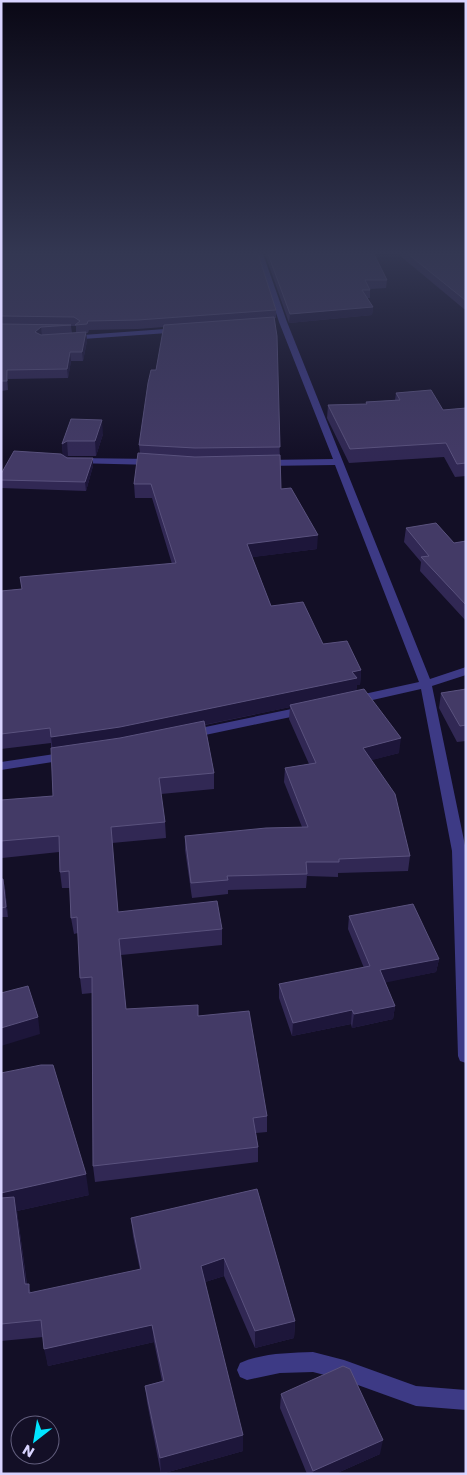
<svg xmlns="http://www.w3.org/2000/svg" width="467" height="1475" viewBox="0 0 467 1475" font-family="Poppins,sans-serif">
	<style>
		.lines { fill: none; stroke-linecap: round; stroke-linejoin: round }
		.lane { fill: #3d3a85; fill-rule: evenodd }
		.street { fill: #3d3a85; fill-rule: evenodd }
		.wall { fill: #312854; fill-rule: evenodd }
		.shaded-wall { fill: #1d163a }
		.building { fill: #433a66; stroke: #5a527e }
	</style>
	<rect width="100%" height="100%" fill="#130f26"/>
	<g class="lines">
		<path class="lane" d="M313,1352L344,1360L416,1386L466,1390V1410L416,1406L344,1380L313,1372L280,1373L247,1380L240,1377L237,1370L240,1363C263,1353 288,1353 313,1352Z"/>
		<path class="street" d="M257,254H263L287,322L430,679L466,667V675L432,686L466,850V1063L460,1061L458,1056L452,851L421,689L355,704L349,700L355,696L419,682L335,465L264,466L259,463L264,460L333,459L279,322Z
			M179,328H182V332L69,340L65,338L69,336Z
			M76,458L154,459L159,462L154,465L73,463L71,461Z
			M306,706L312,710L310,713L191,738L185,734L191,730Z
			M68,752L72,753L74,756L72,759L1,770V762Z"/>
	</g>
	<path class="wall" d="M1,254L276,310V318H275L281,489L317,549L252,557L271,606L323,644L361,670L360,685H357L356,691L399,753L371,760L410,856L408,871L338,873V877L307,876L306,888L228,890V894L192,898L185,850V836L302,827L284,782L285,768L309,764L289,719L290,707L205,725L214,773V789L161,794L165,822L166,838L112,843L118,912L222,929V945L121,955L126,1009L198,1016L267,1116V1132L256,1133L258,1147V1162L95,1182L93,1166L92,993L82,994L80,978L78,933L74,934L71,918L70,888H62L60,872L59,852L2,858L1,800L53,796L51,743L1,749V591L22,589L172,564L152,498H135L134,484L140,453L139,445L156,370L164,327L138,329L89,330L88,333H86L87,341L83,361H71L68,378L8,379V390L1,391ZM71,326H76V333H72Z
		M265,254H374L387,280L386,288L370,289V298H367L373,307L372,315L289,323Z
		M398,254H466V309H464Z
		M396,393L443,410L466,408V476L455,477L444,457L349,463L327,418L328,405L366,404V402L395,400Z
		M71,419L103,434L96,456H68L66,457L93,458V466L86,491L1,488V474L63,455L62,444Z
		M406,528L454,543L466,541V621L420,571L421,562L404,542Z
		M466,689V741L457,742L439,708L441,693Z
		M1,879H3L5,888L8,917H1Z
		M349,916L439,959L436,972L385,982L395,1006L393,1019L352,1028L351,1024L292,1036L279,998V984L364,968L348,929Z
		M1,1073L89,1195L17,1211L27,1284L31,1293L140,1270L133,1236L131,1218L257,1189L295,1321L294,1338L255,1348L224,1276L205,1282L243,1451L161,1474L147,1402L145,1386L162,1381L154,1342L48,1366L43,1337L1,1341Z
		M281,1394L380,1454L335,1474H307L280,1408Z"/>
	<path class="shaded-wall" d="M373,307L372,315L289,323L290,314Z
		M41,327L42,336L35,332Z
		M86,332L87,341L83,361L82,352Z
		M70,352L71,361L68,378L67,369Z
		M7,370L8,379V390L7,381Z
		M102,420L103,434L96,456L95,441Z
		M67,441L68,456L63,459L62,444Z
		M93,458V466L86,491L85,482Z
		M318,535L317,549L247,558V544Z
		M361,670L360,685H357L356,693L290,705V707L121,742L53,752L51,737L352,672Z
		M401,738L399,753L361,763L363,748Z
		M3,879L5,888L8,917L6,907Z
		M439,959L436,972L379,984L380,970Z
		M395,1006L393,1019L352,1028L354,1014Z
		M352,1010L351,1024L292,1036L293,1023Z
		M38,1017L40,1034L1,1046V1028Z
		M86,1174L89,1195L17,1211L29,1302L1,1205V1193Z
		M224,1258V1276L202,1283L201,1266Z
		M295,1321L294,1338L255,1348V1331Z
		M152,1325L154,1342L48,1366L44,1349Z
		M243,1435V1451L161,1474L160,1458Z
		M383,1440L380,1454L335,1474H313V1471Z"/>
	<path class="building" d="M1,254H258L276,310L138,320L88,321L87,324L75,325L80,321L74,317L1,316Z
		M268,254H374L387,280H365L370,290H362L373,307L290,314Z
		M408,254H466V300H465Z
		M274,317L277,336L280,447L195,448L139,445L148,383L151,370H156L164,325Z
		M1,324L71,325L41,327L35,332L41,335L86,332L82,352H70L67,369L7,370V381H1Z
		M431,390L443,410L466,408V463L457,464L446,443L350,449L328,405L367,404L366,402L400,400L396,393Z
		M71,419L102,420L95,441H67L62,444Z
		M14,451L61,454L67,458H93L85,482L1,480V474Z
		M138,453L195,457L280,455L281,489L291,488L318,535L247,544L271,606L303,602L323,644L347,641L361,670L352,672L357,678L120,727L51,737L50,728L1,734V591L22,589L20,577L176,563L151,484H134Z
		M436,523L454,543L466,541V605L421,557L429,556L406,528Z
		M364,689L401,738L363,748L395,794L410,856L339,859V862H306L307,874L227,876L228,880L191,883L185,836L266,828L308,827L285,768L316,763L290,705Z
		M466,689V725L460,726L441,693Z
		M204,721L214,773L159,778L165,822L111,827L118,912L217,901L222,929L119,939L126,1009L198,1005V1016L249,1011L267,1116L253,1118L258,1147L93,1166L92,977L80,978L77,917L71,918L69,871L60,872L59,836L1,841V800L53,796L51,748L120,738Z
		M1,879H3L6,907L1,908Z
		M413,904L439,959L380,970L395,1006L354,1014L352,1010L293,1023L279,984L370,966L349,916Z
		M28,986L38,1017L1,1028V993Z
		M41,1065H53L86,1174L1,1193L2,1120H1V1073Z
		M257,1189L295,1321L255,1331L224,1258L201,1266L243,1435L160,1458L145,1386L164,1381L152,1325L44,1349L41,1320L1,1324V1198L14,1197L25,1284H29V1293L141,1269L131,1218Z
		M343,1366L350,1369L383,1440L313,1471L281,1394Z"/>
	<linearGradient id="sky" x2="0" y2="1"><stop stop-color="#0a0815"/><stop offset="0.55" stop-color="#333752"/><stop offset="1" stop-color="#333752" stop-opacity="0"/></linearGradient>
	<rect width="467" height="460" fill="url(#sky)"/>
	<rect width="467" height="1475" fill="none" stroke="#d9d4ff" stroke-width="5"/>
	<g transform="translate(35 1440) rotate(211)"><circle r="24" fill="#130f26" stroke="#625e7d"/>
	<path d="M0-4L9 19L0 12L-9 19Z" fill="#00e5ff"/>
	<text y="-8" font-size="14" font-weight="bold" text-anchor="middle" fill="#d9d4ff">N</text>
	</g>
</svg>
